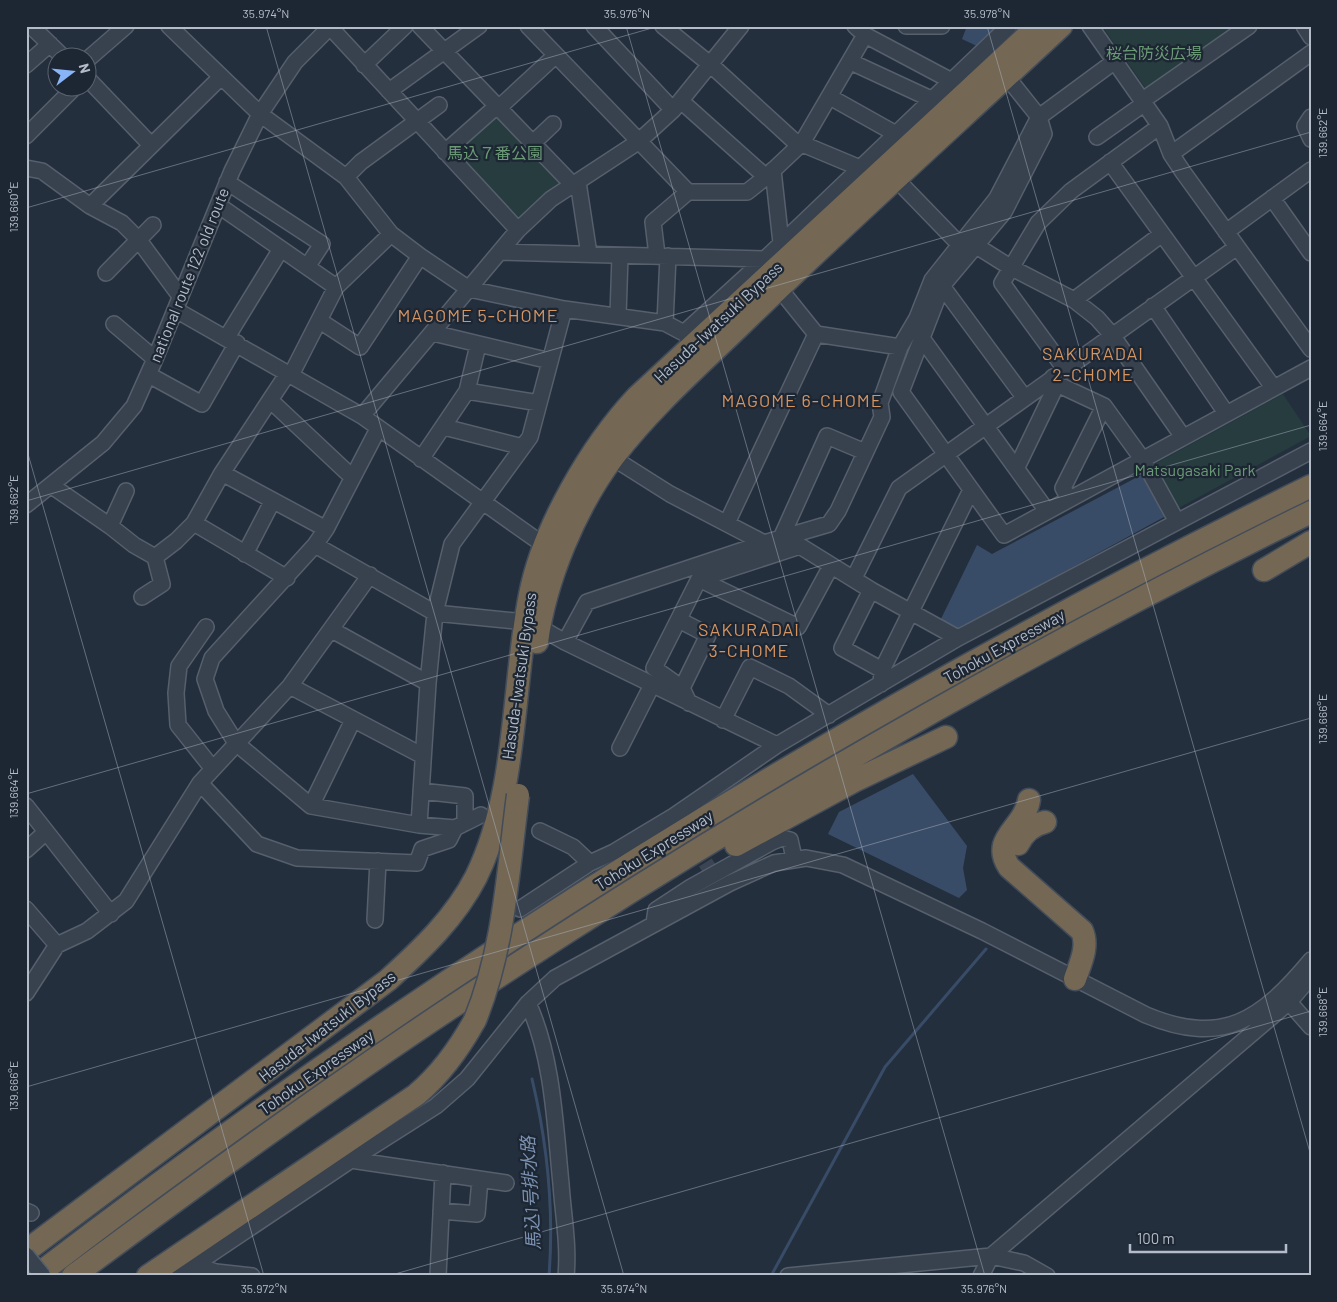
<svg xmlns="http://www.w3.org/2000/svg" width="1337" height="1302" viewBox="0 0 1337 1302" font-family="Barlow,'Noto Sans JP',sans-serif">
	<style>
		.green { fill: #263c3f }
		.water { fill: #394c67 }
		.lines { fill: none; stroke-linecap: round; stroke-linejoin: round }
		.stream { stroke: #394c67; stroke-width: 3 }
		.minor-tunnel { stroke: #3a4453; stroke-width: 15; stroke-dasharray: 15 8; stroke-linecap: butt }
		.minor-casing { stroke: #565f6c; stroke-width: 18 }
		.highway-casing { stroke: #434c59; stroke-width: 25 }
		.minor { stroke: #38414e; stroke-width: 15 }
		.highway { stroke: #746855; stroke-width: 22 }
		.minor-bridge-casing { stroke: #565f6c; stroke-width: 18; stroke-linecap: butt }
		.highway-bridge-casing { stroke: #434c59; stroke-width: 25; stroke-linecap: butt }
		.minor-bridge { stroke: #38414e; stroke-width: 15 }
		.highway-bridge { stroke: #746855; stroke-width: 22 }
		.ticks { fill: none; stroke: #b4bcc9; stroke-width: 1; stroke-opacity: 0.45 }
		.labels { text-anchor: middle; stroke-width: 4.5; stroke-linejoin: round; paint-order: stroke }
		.park-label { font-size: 16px; fill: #6b9a76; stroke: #1d2633 }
		.street-label { font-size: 16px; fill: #b4bcc9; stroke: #1d2633 }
		.neighbourhood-label { font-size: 18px; letter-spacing: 1px; fill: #d59563; stroke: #1d2633 }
		.water-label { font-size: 18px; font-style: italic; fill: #7c92b1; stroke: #1d2633 }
		.neatline { fill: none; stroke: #b4bcc9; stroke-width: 2 }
		.ticks-label { font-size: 12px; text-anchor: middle; fill: #b4bcc9 }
	</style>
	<rect width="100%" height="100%" fill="#242f3e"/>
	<path class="green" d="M1102,26H1240L1146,89Z
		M497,111L565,184L518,221L451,151Z
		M1283,394L1311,436L1175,510L1151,466Z"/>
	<path class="water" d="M967,26H1002L979,47L962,39Z
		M1145,473L1166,512L1164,517L956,631L939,623L977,545L992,554Z
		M913,774L967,846L963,868L967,890L959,898L828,834L839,812Z"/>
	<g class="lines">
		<path class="stream" d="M532,1079C547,1142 554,1211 549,1276
			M771,1276L885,1067L986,949"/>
		<path class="minor-tunnel" d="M693,843L714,876"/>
		<defs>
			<path id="minor" d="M31,26L64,58
				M169,26L260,114L346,177L391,234L420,256L469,289L564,309L665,323L684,333L700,352
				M420,26L573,185
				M528,26L688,192
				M594,26L673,110
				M663,26L711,65L793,140L860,168
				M855,26L865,35L961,86
				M906,26H942
				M1090,26L1160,126L1171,154L1183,172L1311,349
				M1304,26L1311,37
				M330,27L518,230
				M88,59L126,26
				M851,62L933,100
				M26,65L50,44
				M364,65L405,26
				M1007,77L1039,117L1044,134L1004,212L942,286L901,392L1004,535L1311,368
				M88,79L151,145
				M389,91L479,26
				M830,97L896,134
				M1143,100L1249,26
				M681,101L766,177
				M1311,117L1305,126L1311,139
				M26,136L74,88
				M1097,137L1145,103
				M533,143L553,124
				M445,152L498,105L504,103L556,55
				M1171,154L1311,53
				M1110,162L1273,387
				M26,168L42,171L90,206L122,223L138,239L180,296
				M773,170L781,243
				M346,177L361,162L439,105
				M896,179L960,245
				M227,182L322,244L307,267
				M578,182L589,254
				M1272,198L1311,253
				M218,205L336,287
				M90,206L221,77
				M1226,232L1311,170
				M970,242L1010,267L1074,300L1097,318L1112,335L1183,437
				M501,252L765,259
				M657,255L653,222L688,192H747L766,177L802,143L865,35
				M106,273L153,225
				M942,286L1024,397
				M779,288L816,334L900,347
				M1074,300L1162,234
				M1153,306L1226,413
				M176,310L362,416L538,541L546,544
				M618,316L620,256
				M320,321L360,347L420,256
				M665,323L668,256
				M114,324L155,359
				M433,333L550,361
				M684,333L765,259L1009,26
				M227,337L281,249
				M921,337L1047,511
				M1065,369L1002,283L1038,223L1071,191L1160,126
				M149,375L202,404L237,343
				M1053,377L1057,384L1104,406L1143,460L1176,520
				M467,391L539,403
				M270,400L352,477
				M362,416L518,230L551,199L638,142L673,110L741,26
				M444,427L523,447
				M378,429L326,529L315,545L212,658L205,679L216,711L236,743L311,806L419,825L455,828
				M613,458L670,494L764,543
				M421,459L467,391L478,345
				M1017,467L1057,384
				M222,473L326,529
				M52,486L110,526L134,545L155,557L176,541L194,523L222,473L270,400L284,379L291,375L336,287L391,234
				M1069,499L1063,488L1104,406
				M26,505L103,443L134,406L155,359L232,171L260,114L295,62L331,26
				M194,523L287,578
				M727,523L816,334
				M110,526L126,491
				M781,538L827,436L865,452
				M315,545L435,613L525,622L539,627L565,642L777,745
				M245,554L272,502
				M854,578L899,488L1237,247
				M699,579L798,627L831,566
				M871,590L842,648L882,670
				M142,597L162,584L155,557
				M679,620L708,635L682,688
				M206,627L179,666L176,693L178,725L213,769
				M332,630L428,683
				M565,642L587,602L764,543L829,524L838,511L882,417L880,403L900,347L917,318L932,280L997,198L1039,117L1115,61
				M881,684L882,670L971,490
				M290,686L423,756
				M689,703L682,688L654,668L699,579L800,546L871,590L958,638
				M723,720L750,667L789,686L829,715
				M620,748L652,685
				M200,783L257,844L297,858L417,863L422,849L449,840L455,828L481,815
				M421,791L465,796V823
				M26,806L111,914
				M311,806L353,720
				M419,825L428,683L435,613L452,544L530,437L564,309
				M540,831L573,847L590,863
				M26,850L46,832
				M26,909L57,945
				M520,909L590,863L614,852L674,816L777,745L958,638L1311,451
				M375,920L378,861
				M654,923L656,910L691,887L772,842L782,838L790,840L794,858
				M26,993L57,945L87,931L126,901L200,783L290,686L370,575
				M1289,1002L1311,1027
				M528,1003C553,1058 555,1124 561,1184C563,1214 569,1245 566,1276
				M351,1160L506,1183
				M26,1211L31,1213
				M441,1211L477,1214L480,1179
				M193,1265L216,1272L252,1276
				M178,1276L351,1160L436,1106L467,1079L528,1003L555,978L730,883L774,863L806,858L843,865L982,931L1146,1015C1223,1047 1261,1020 1311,960
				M438,1276L443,1173
				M788,1276L991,1256L1024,1263L1047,1276
				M981,1276L991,1256L1289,1002L1307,981"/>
			<path id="highway" d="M1264,570L1311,542
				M537,642C545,580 576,506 614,456C653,405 703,362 749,317C851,218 957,123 1061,26
				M1029,800C1024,829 990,838 1009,867L1082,931C1089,947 1080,964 1075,979
				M1018,844C1024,832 1032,825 1045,822
				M736,845L854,781L946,737
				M26,1251L388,980C422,949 455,918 476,877C518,792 512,686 530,595C543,528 591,446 637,397L1038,26
				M36,1276C433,971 862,706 1311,486
				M73,1276C199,1183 325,1091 455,1005C729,823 1016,657 1311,512
				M148,1276L416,1095C441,1074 459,1049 475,1020"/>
		</defs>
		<use href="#minor" class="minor-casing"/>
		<use href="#highway" class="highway-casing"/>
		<use href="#minor" class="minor"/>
		<use href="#highway" class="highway"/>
		<defs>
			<path id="minor-bridge" d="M26,1255L43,1276"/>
			<path id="highway-bridge" d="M475,1020C504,949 508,871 518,795"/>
		</defs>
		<use href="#minor-bridge" class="minor-bridge-casing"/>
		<use href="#highway-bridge" class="highway-bridge-casing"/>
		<use href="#minor-bridge" class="minor-bridge"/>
		<use href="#highway-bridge" class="highway-bridge"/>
	</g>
	<path class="ticks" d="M266,26L624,1276M626,26L985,1276M987,26L1311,1156M26,208L659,26M26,447L264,1276M26,501L1311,132M26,794L1311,425M26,1087L1311,718M388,1276L1311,1011"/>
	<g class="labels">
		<g class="park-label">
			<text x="1154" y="59">桜台防災広場</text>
			<text x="495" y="159">馬込７番公園</text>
			<text x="1195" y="476">Matsugasaki Park</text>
		</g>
		<g class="street-label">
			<text transform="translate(189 275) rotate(-68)" y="6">national route 122 old route</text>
			<text transform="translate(718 322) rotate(-43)" y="6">Hasuda-Iwatsuki Bypass</text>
			<text transform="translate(1004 646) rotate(-29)" y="6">Tohoku Expressway</text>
			<text transform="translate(519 676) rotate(-82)" y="6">Hasuda-Iwatsuki Bypass</text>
			<text transform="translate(654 850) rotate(-32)" y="6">Tohoku Expressway</text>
			<text transform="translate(327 1026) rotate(-38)" y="6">Hasuda-Iwatsuki Bypass</text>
			<text transform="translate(316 1072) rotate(-35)" y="6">Tohoku Expressway</text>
		</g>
		<g class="neighbourhood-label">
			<text x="478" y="322">MAGOME 5-CHOME</text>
			<text x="1093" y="360">SAKURADAI<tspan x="1093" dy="21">2-CHOME</tspan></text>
			<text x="802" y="407">MAGOME 6-CHOME</text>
			<text x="749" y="636">SAKURADAI<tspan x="749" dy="21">3-CHOME</tspan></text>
		</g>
		<g class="water-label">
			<text transform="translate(531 1193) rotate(-93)" y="6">馬込1号排水路</text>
		</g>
	</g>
	<rect width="1337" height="1302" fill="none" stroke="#1d2633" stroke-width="55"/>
	<g transform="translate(72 72) rotate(74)"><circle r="24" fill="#1d2633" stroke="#59626f"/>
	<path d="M0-4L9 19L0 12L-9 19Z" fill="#8ab4f8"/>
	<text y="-8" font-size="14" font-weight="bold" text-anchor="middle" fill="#b4bcc9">N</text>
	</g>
	<path d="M1130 1244v8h156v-8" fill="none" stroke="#b4bcc9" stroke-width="2.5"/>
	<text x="1137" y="1244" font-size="15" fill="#b4bcc9" stroke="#1d2633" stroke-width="4" paint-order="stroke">100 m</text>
	<rect x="28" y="28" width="1282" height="1246" class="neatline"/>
	<g class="ticks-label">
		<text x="266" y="18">35.974°N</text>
		<text x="627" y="18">35.976°N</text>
		<text x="987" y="18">35.978°N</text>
		<text transform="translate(1323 133) rotate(-90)" y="4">139.662°E</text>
		<text transform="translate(14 207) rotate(-90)" y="4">139.660°E</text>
		<text transform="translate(1323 426) rotate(-90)" y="4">139.664°E</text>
		<text transform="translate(14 500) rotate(-90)" y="4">139.662°E</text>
		<text transform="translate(1323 719) rotate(-90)" y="4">139.666°E</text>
		<text transform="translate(14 793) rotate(-90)" y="4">139.664°E</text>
		<text transform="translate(1323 1012) rotate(-90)" y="4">139.668°E</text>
		<text transform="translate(14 1086) rotate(-90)" y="4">139.666°E</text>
		<text x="264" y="1293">35.972°N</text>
		<text x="624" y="1293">35.974°N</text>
		<text x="984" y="1293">35.976°N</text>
	</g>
</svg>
